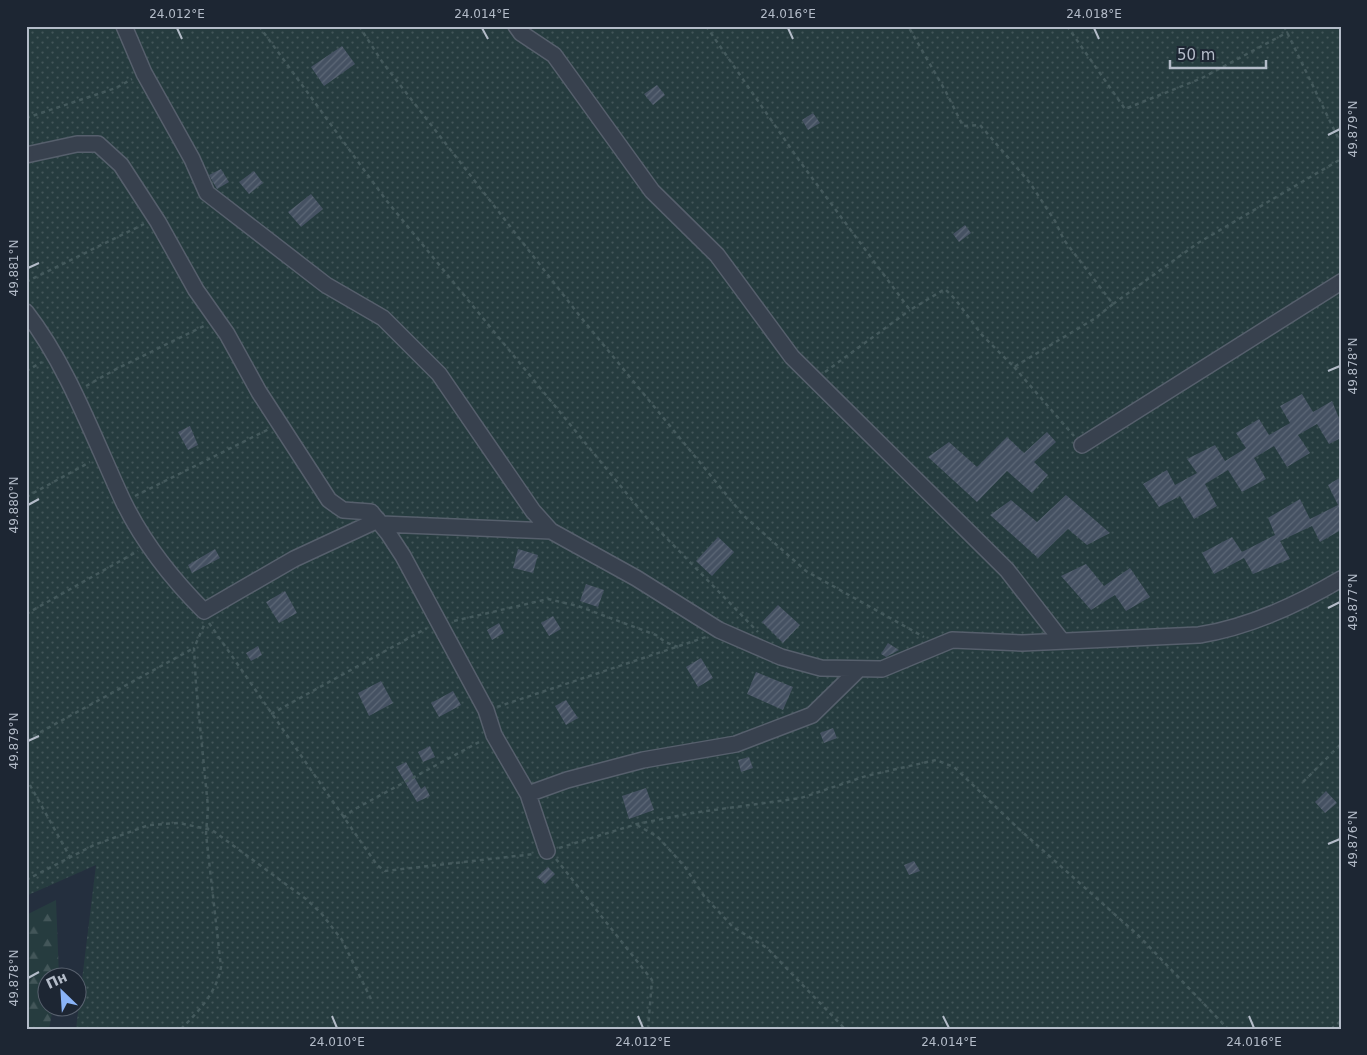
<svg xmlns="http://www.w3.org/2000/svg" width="1367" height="1055" viewBox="0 0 1367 1055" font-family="'DejaVu Sans',sans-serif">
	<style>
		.forest { fill: url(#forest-firs) }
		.park { fill: url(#park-dots) }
		.building { fill: url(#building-hatch) }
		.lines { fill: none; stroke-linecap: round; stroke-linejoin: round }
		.minor-casing { stroke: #565f6c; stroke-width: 18 }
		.path { stroke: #44595c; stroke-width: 2.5; stroke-dasharray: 4 4; stroke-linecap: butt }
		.minor { stroke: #38414e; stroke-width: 15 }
		.ticks { fill: none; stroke: #b4bcc9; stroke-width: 2 }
		.neatline { fill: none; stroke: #b4bcc9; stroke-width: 2 }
		.ticks-label { font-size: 12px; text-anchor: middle; fill: #b4bcc9 }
	</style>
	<defs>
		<pattern id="forest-firs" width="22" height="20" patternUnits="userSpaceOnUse" patternTransform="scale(1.25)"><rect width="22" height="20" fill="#263c3f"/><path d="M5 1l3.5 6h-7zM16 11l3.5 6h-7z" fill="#435659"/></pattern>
		<pattern id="park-dots" width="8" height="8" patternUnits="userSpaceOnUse" patternTransform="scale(1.25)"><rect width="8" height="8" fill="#263c3f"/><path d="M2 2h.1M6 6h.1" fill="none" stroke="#435659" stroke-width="1.8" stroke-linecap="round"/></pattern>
		<pattern id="building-hatch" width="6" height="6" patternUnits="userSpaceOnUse" patternTransform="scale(1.25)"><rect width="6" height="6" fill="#455162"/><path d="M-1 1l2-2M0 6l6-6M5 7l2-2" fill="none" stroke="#5d6877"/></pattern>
	</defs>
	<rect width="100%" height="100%" fill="#242f3e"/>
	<path class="forest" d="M56,900L59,976L58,977L48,978V1008H53L49,1029H26V915Z"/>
	<path class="park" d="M26,26H1341V1029H76L96,865L26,896Z"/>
	<path class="building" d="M342,46L355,64L324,86L311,67Z
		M657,85L665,95L653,105L644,94Z
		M813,113L820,123L808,130L802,120Z
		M221,169L229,182L217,189L209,175Z
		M254,171L263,183L249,194L239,182Z
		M311,194L323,209L301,227L288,212Z
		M965,225L971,233L959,242L953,234Z
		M1302,394L1313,412L1332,401L1341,423V438L1329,444L1317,424L1298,435L1310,453L1287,467L1274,446L1254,458L1266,479L1242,492L1228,470L1205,484L1217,506L1194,519L1180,496L1159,507L1143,484L1167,470L1175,485L1197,473L1187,459L1215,445L1225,461L1246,448L1236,433L1259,419L1269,435L1290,423L1280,406Z
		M190,426L198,445L188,450L178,432Z
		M1047,432L1056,442L1034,462L1048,475L1032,493L1007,471L977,502L928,457L949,442L977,467L1007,437L1024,453Z
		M1341,477V530L1320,542L1312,526L1280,541L1290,559L1253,574L1244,558L1214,574L1202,553L1232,537L1242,552L1275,535L1268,518L1300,499L1310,519L1338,505L1328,485Z
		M1066,495L1110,533L1087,545L1068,529L1038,558L990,515L1011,500L1037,522Z
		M718,537L734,552L712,576L696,561Z
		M215,549L220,558L192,573L188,565Z
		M518,549L538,555L533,573L513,568Z
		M1086,564L1104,586L1130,568L1150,597L1126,611L1115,595L1091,610L1061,576Z
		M586,584L604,590L598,607L580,601Z
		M285,591L297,613L279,623L266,602Z
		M778,605L800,625L783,643L762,622Z
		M553,616L561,629L549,636L541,623Z
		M499,623L504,633L492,640L487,630Z
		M888,643L899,650L886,657L881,654Z
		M258,646L262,655L251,661L246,653Z
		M701,658L713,678L698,687L686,667Z
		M756,672L793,687L783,710L747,694Z
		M381,681L393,703L369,716L358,693Z
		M453,691L461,705L439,717L431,703Z
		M566,700L578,718L566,725L555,706Z
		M833,728L837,738L824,743L820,733Z
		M430,746L435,757L423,762L418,752Z
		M749,757L753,768L741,772L738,760Z
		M406,762L421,789L425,786L430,796L417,802L396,767Z
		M646,788L654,810L629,819L622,796Z
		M1326,791L1337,803L1325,813L1315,802Z
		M914,861L920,871L909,875L904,865Z
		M548,867L555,874L545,884L537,877Z"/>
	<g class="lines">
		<defs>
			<path id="minor" d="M124,26L144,73L192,159L207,193L326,285L383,318L439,374L533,511L551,531L636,578L719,630L781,657L821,668L882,669L952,640L1022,643L1199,635C1250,627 1297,605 1341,579
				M516,26L521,33L554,55L652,191L717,255L792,357L1007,570L1062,641
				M26,155L77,144H98L121,165L158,222L196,290L227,334L259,392L329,500L343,510L371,512L388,533L403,556L486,710L494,735L528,794L567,780L643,760L736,744L812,715L859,669
				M26,312C68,366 94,439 123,501C143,542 172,579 204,611L294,559L378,520
				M1082,445L1341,282
				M381,524L551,531
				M528,794L547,851"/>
		</defs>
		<use href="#minor" class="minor-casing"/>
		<path class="path" d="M259,26L386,200L646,517L758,632
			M359,26L383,63L579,315L743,515L806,571L924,637
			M706,26L801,163L910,310L945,289L955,299L982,335L1014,367L1094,319L1113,304L1064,240L1055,221L1030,183L980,125L963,126L946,92L908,26
			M1067,26L1125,109L1202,78L1288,32
			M1284,26L1341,144
			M26,118L116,88L132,79
			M26,282L144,224
			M1113,304L1198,243L1341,159
			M1014,367L1074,436
			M26,371L42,362
			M825,372L910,310
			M86,386L118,368L206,325
			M135,496L269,429
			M26,497L90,462
			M26,614L138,551
			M454,621L548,599L578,606L656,635L665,642L678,647
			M209,623L377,865L385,871L534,854
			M497,707L706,637
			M271,714L427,628
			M26,740L194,648
			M26,778L70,857
			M1303,782L1341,744
			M343,818L353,810L481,741
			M637,825L658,837L685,867L704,896L733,927L767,948L845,1029
			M559,848L637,824L692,813L801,798L866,776L936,760L954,767L1019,829L1139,936L1228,1029
			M556,859L652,980L648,1029
			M26,880L94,845L149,825L179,823L212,830L306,899L321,913L342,940L371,999
			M181,1029C198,1012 217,992 221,967L206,834L208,807L196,685L194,648L205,623
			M1331,1029L1341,1021"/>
		<use href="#minor" class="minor"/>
	</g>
	<path class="ticks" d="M177,28L182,39M482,28L488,39M788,28L793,39M1094,28L1099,39M1328,135L1340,129M28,268L39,263M1328,371L1340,366M28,505L39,499M1328,608L1340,602M28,741L39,736M1328,844L1340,839M28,978L39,972M332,1016L337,1028M638,1016L643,1028M943,1016L949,1028M1249,1016L1254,1028"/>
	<rect width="1367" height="1055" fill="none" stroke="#1d2633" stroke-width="55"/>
	<g transform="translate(62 992) rotate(335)"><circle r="24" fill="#1d2633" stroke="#59626f"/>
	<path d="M0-4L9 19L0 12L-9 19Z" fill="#8ab4f8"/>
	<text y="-8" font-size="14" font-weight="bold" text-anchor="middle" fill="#b4bcc9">Пн</text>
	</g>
	<path d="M1170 60v8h96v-8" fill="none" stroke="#b4bcc9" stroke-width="2.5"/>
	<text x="1177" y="60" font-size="15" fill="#b4bcc9" stroke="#1d2633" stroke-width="4" paint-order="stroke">50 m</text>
	<rect x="28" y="28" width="1312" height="1000" class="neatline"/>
	<g class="ticks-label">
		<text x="177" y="18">24.012°E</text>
		<text x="482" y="18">24.014°E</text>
		<text x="788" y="18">24.016°E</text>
		<text x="1094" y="18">24.018°E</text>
		<text transform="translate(1353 129) rotate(-90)" y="4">49.879°N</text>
		<text transform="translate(14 268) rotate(-90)" y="4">49.881°N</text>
		<text transform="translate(1353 366) rotate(-90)" y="4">49.878°N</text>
		<text transform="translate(14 505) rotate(-90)" y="4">49.880°N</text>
		<text transform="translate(1353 602) rotate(-90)" y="4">49.877°N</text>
		<text transform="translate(14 741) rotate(-90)" y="4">49.879°N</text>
		<text transform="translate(1353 839) rotate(-90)" y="4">49.876°N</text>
		<text transform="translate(14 978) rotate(-90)" y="4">49.878°N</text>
		<text x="337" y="1046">24.010°E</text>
		<text x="643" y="1046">24.012°E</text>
		<text x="949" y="1046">24.014°E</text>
		<text x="1254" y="1046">24.016°E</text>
	</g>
</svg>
